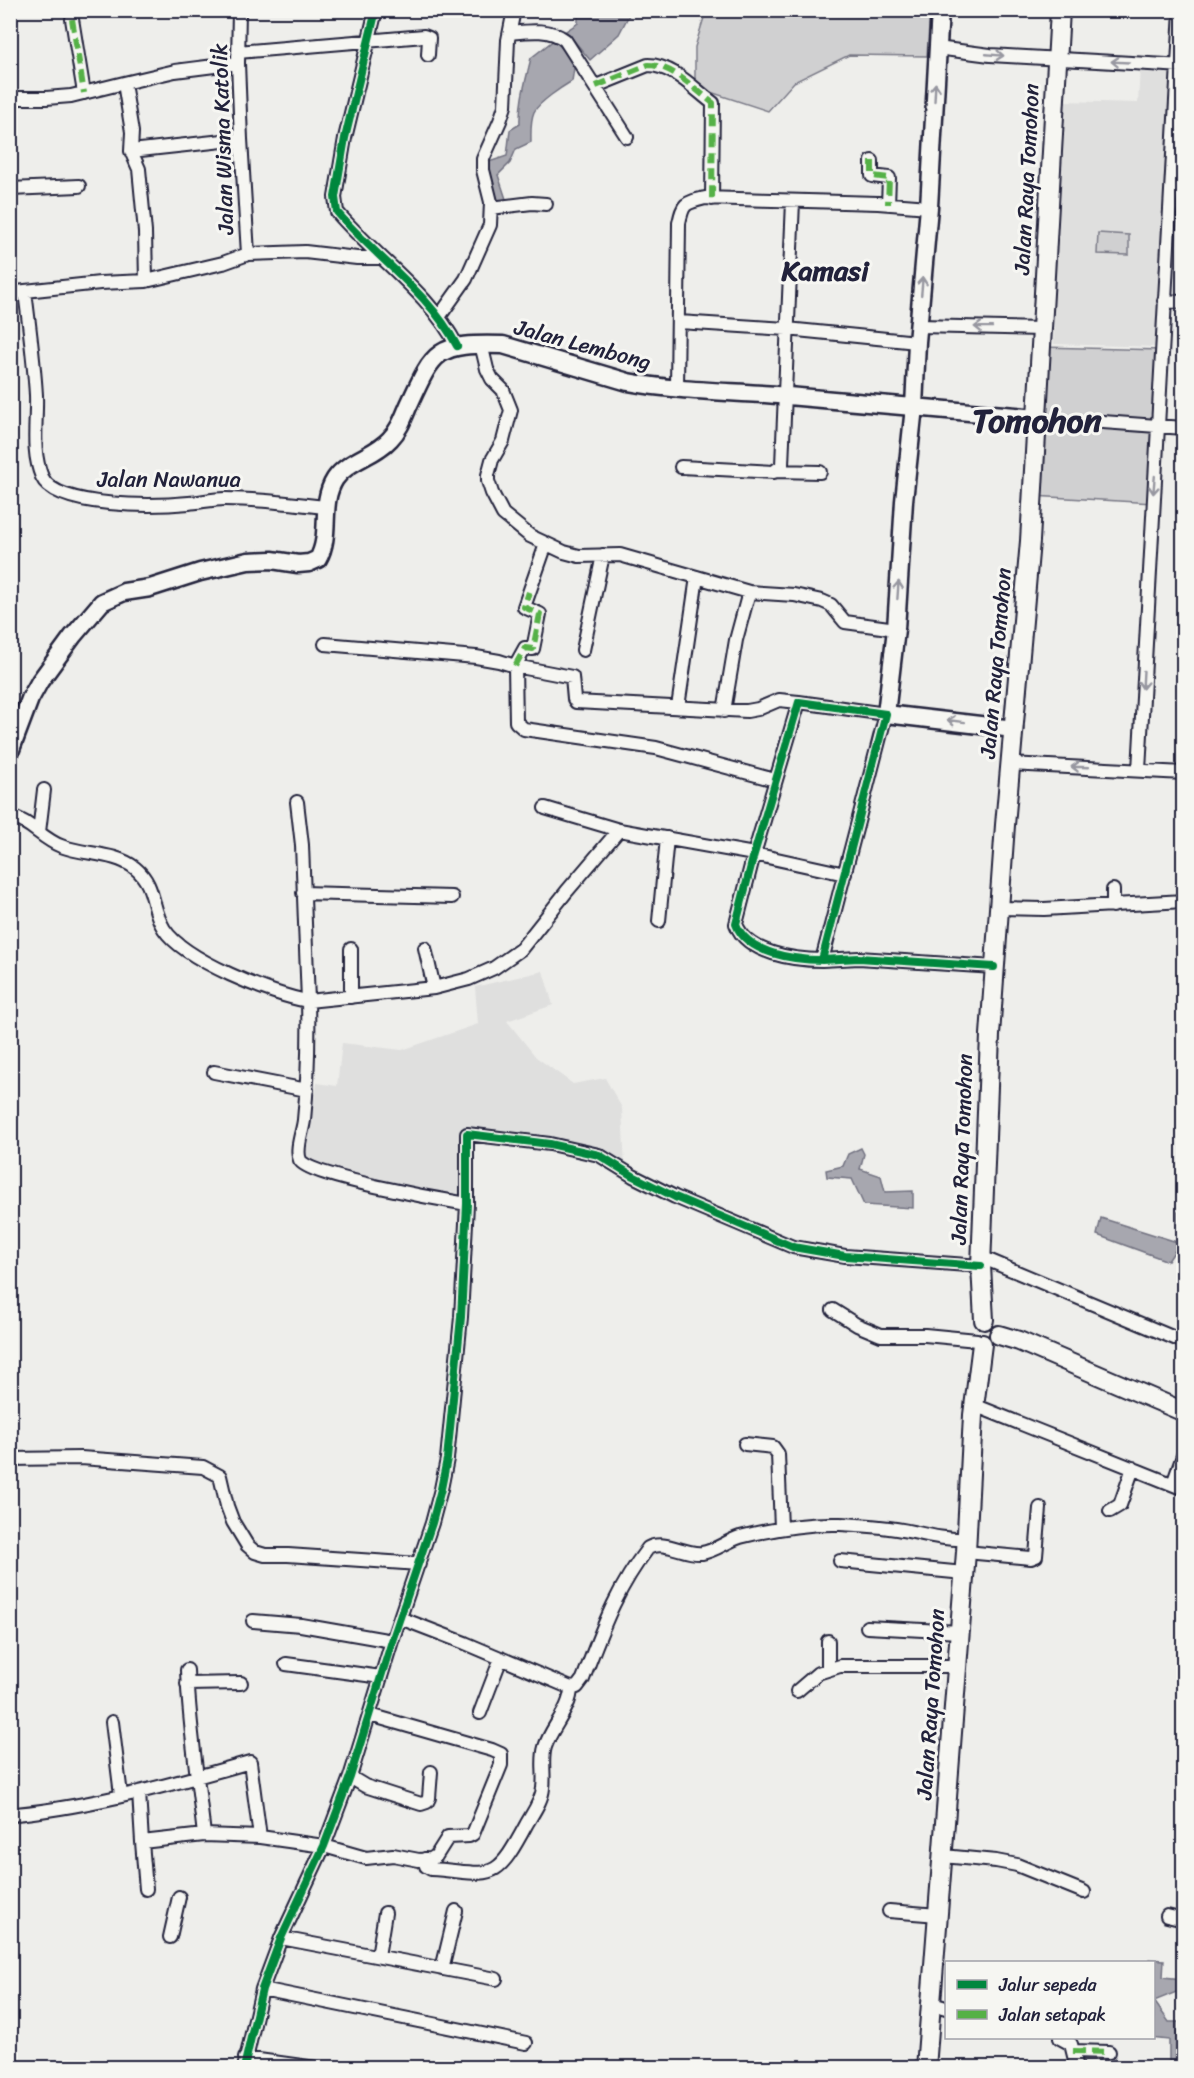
<svg xmlns="http://www.w3.org/2000/svg" width="1194" height="2078" viewBox="0 0 1194 2078" font-family="Sriracha,sans-serif">
	<style>
		.built { fill: #dfdfde }
		.green { fill: #d0d0d1; stroke: #797986; stroke-width: 1.5 }
		.water { fill: #a7a7af; stroke: #727281; stroke-width: 1.5 }
		.lines { fill: none; stroke-linecap: round; stroke-linejoin: round }
		.minor-casing { stroke: #22223b; stroke-width: 16 }
		.major-casing { stroke: #22223b; stroke-width: 21 }
		.highway-casing { stroke: #22223b; stroke-width: 22 }
		.minor { stroke: #f6f6f2; stroke-width: 12 }
		.major { stroke: #f6f6f2; stroke-width: 16 }
		.highway { stroke: #f6f6f2; stroke-width: 18 }
		.quiet { stroke: #55b146; stroke-width: 6; stroke-dasharray: 12 6; stroke-linecap: butt }
		.cycleway-casing { stroke: #f6f6f2; stroke-width: 11 }
		.cycleway { stroke: #00873e; stroke-width: 8 }
		.oneway { stroke: #9797a0 }
		.labels { text-anchor: middle; stroke-width: 6; stroke-linejoin: round; paint-order: stroke }
		.street-label { font-size: 22px; fill: #22223b; stroke: #f6f6f2 }
		.district-label { font-size: 28px; font-weight: bold; fill: #22223b; stroke: #f6f6f2 }
		.town-label { font-size: 34px; font-weight: bold; fill: #22223b; stroke: #f6f6f2 }
	</style>
	<rect width="100%" height="100%" fill="#eeeeeb"/>
	<filter id="ink" filterUnits="userSpaceOnUse"><feTurbulence type="fractalNoise" baseFrequency=".0167" numOctaves="2"/><feDisplacementMap in="SourceGraphic" scale="12" xChannelSelector="R" yChannelSelector="G"/><feConvolveMatrix kernelMatrix="1 2 1 2 8 2 1 2 1" color-interpolation-filters="sRGB"/></filter>
	<g filter="url(#ink)">
		<path class="built" d="M1140,67L1175,70L1160,347L1054,344V229L1063,101L1138,103Z
			M543,971L553,1005L507,1021L536,1057L573,1084L605,1078L622,1108L625,1168L578,1146L467,1127L464,1139L459,1197L312,1165L305,1156L317,1083L337,1086L342,1043L402,1050L478,1024L475,987Z"/>
		<path class="green" d="M706,11H930L927,56L849,55L794,82L768,111L695,87V47Z
			M1098,233L1129,235V255L1097,254Z
			M1041,347L1162,350L1153,503L1033,496Z"/>
		<path class="water" d="M578,11V10L631,11L619,34L590,60L566,31L578,23Z
			M554,40L575,62L572,81C562,87 539,102 534,112C530,121 531,132 531,142L516,149L510,163L498,175L507,202L498,205L491,178L489,162L507,156L510,130L520,124C519,102 526,80 531,58Z
			M861,1148L864,1154L860,1169L881,1176L885,1192L913,1191V1208L864,1205L852,1179L827,1177L826,1170L843,1166L848,1154Z
			M1183,1208V1244L1178,1232V1212Z
			M1101,1218L1180,1243L1168,1261L1097,1235Z
			M1149,1959L1164,1960L1163,1977L1183,1979L1179,1991L1154,2001L1169,2022H1183V2067H1169V2040L1150,2038H1154V1962H1148Z"/>
		<g class="lines">
			<defs>
				<path id="minor" d="M376,10L345,138L335,197L337,212C376,258 429,292 457,346
					M72,19L84,93
					M510,33C529,31 549,28 565,40L627,137
					M937,48L990,55L1184,66
					M238,52L424,36L429,38L428,55
					M124,83L175,71L238,63
					M596,86L648,65C673,65 694,89 713,103L712,199
					M10,98H46L71,96L124,83L132,132L131,151L139,169L145,232L146,281
					M131,151L241,139
					M872,161V176L889,178L888,204
					M10,189L79,186
					M491,208L532,203L546,204
					M248,254L305,252L357,258H381
					M25,291L100,283L146,281L223,263L248,254L241,139L238,63L239,10
					M10,293L25,291C29,325 34,360 36,395C37,422 31,451 42,477C56,509 158,506 189,503C201,502 213,499 225,499C258,499 292,503 325,507
					M1164,301L1184,302
					M439,317L466,279L490,225L491,202L483,170V159L500,121L505,106L508,40L514,10
					M679,322L787,329L917,342
					M919,326L1042,329
					M481,344L487,369L492,379L503,390L511,410L503,441L492,460L488,475V481L492,493L503,514L530,536L564,552L579,556L620,555L749,592L794,595L822,601L831,605L845,622L896,629
					M677,389L679,223C683,203 685,203 705,198L878,203L929,207
					M1103,422L1184,428
					M681,467L774,472L782,465L793,201
					M777,471L820,472
					M546,544L524,607L540,614L533,649L525,648L515,666L572,677L574,699L576,702L747,711L758,709L779,700L799,702
					M325,644L476,657L499,661L515,666L516,722L524,729L656,748L775,780
					M583,650L603,555
					M678,707L697,577
					M724,711L736,640L749,592
					M1010,764L1184,773
					M1139,770L1181,10
					M545,808L619,830
					M10,816C30,821 42,839 61,846C84,855 115,852 135,868C156,885 151,909 164,929C184,960 272,995 308,1001L302,845L297,802
					M39,832L44,790
					M303,893L452,897
					M1113,906V890
					M999,908L1044,909L1184,901
					M659,921L667,838
					M425,948L434,988
					M351,949V997
					M822,960C795,960 747,954 736,924L754,854L799,702L886,714L822,960L859,958L994,967
					M214,1072L307,1090
					M467,1204C443,1200 307,1176 300,1160C295,1149 303,1131 304,1120C308,1080 309,1041 308,1001L434,988L469,979L494,968L521,949L567,891L619,830L754,854L845,874
					M981,1257L1184,1342
					M833,1310L857,1325L881,1335H925L977,1340
					M974,1405L1184,1489
					M745,1444L773,1447L778,1454L781,1528
					M10,1459L81,1458L203,1467L220,1476L227,1506L233,1522L247,1545L255,1552L265,1555H288L419,1564
					M1173,1484L1184,1453
					M1110,1511L1120,1505L1133,1468
					M966,1552L1031,1558L1036,1556L1040,1508
					M840,1561L964,1573
					M400,1618L465,1643L571,1688L577,1687L583,1679C602,1630 615,1591 648,1548C665,1539 684,1555 702,1553C715,1551 727,1541 740,1537C772,1529 806,1523 840,1524C864,1525 889,1527 913,1532C931,1536 948,1540 967,1539
					M253,1621L301,1625L392,1641
					M867,1627L960,1632
					M828,1641V1669
					M286,1664L381,1677
					M187,1670C189,1726 198,1780 204,1835
					M187,1684L241,1683
					M797,1691L818,1673L840,1666H957
					M480,1713L501,1658
					M112,1722L121,1795
					M350,1777L365,1786L421,1804L427,1802L429,1798L431,1772
					M139,1792L142,1842
					M10,1817L16,1814C95,1806 173,1784 250,1762L260,1837
					M943,1856L996,1861L1017,1865L1084,1892
					M425,1859L426,1866L431,1869C493,1873 494,1885 526,1825C532,1814 542,1801 543,1788C545,1774 541,1760 545,1747C551,1727 571,1709 571,1688
					M146,1889L142,1842L204,1835L260,1837L324,1846L366,1858L393,1855L419,1860L431,1859L436,1856L448,1837L469,1836L473,1834L501,1765V1754L492,1750L370,1715
					M889,1911L938,1915
					M1167,1916L1184,1920
					M170,1937L179,1897
					M281,1938L496,1979
					M378,1956L385,1913
					M442,1969L456,1911
					M262,1989L526,2043
					M932,2004L946,2008
					M1060,2038L1071,2044L1077,2068
					M1073,2051L1109,2052
					M245,2058L316,2068
					M244,2068L262,1989L281,1938L324,1846L350,1777L392,1641L432,1523L441,1489L447,1459L461,1317L467,1204V1134L550,1144L599,1155L633,1176L675,1197L793,1247L845,1256L981,1266"/>
				<path id="major" d="M940,10L929,207L917,342L914,407L904,501L896,629L886,714L1014,729
					M10,752L30,699L40,681L73,636L102,602L124,592L150,588L200,572L248,561L272,560L298,564L309,563L318,559C332,535 319,504 335,479C348,460 375,456 390,439C399,430 403,419 408,407C434,350 436,343 503,345L628,382C681,392 734,391 788,396C871,403 955,411 1038,418"/>
				<path id="highway" d="M984,1320L981,1266L990,1035L1005,825L1030,541L1060,10
					M999,1335L1019,1341L1184,1412
					M926,2068L966,1552L973,1415L982,1344"/>
			</defs>
			<use href="#minor" class="minor-casing"/>
			<use href="#major" class="major-casing"/>
			<use href="#highway" class="highway-casing"/>
			<use href="#minor" class="minor"/>
			<use href="#major" class="major"/>
			<use href="#highway" class="highway"/>
			<path class="quiet" d="M72,19L84,93
				M596,86L648,65C673,65 694,89 713,103L712,199
				M872,161V176L889,178L888,204
				M515,666L525,648L533,649L540,614L524,607L529,592
				M1073,2051L1109,2052"/>
			<defs>
				<path id="cycleway" d="M376,10L345,138L335,197L337,212C376,258 429,292 457,346
					M822,960C795,960 747,954 736,924L754,854L799,702L886,714L822,960L859,958L994,967
					M244,2068L262,1989L281,1938L324,1846L350,1777L392,1641L432,1523L441,1489L447,1459L461,1317L467,1204V1134L550,1144L599,1155L633,1176L675,1197L793,1247L845,1256L981,1266"/>
			</defs>
			<use href="#cycleway" class="cycleway-casing"/>
			<use href="#cycleway" class="cycleway"/>
		</g>
		<defs><path id="oneway-shaft" d="M-6 0H5M1.5-3L5.5 0L1.5 3" fill="none" stroke-width="1.6" stroke-linecap="round" stroke-linejoin="round" transform="scale(1.5)"/></defs>
		<g class="oneway">
			<use href="#oneway-shaft" transform="translate(995 55) rotate(5)"/>
			<use href="#oneway-shaft" transform="translate(1120 62) rotate(-177)"/>
			<use href="#oneway-shaft" transform="translate(935 92) rotate(-87)"/>
			<use href="#oneway-shaft" transform="translate(922 286) rotate(-85)"/>
			<use href="#oneway-shaft" transform="translate(983 327) rotate(-179)"/>
			<use href="#oneway-shaft" transform="translate(1154 485) rotate(95)"/>
			<use href="#oneway-shaft" transform="translate(898 590) rotate(-86)"/>
			<use href="#oneway-shaft" transform="translate(1143 680) rotate(93)"/>
			<use href="#oneway-shaft" transform="translate(956 721) rotate(-173)"/>
			<use href="#oneway-shaft" transform="translate(1080 767) rotate(-178)"/>
		</g>
	</g>
	<g class="labels">
		<g class="street-label">
			<text transform="translate(222 139) rotate(-92)" y="8">Jalan Wisma Katolik</text>
			<text transform="translate(1026 179) rotate(-87)" y="8">Jalan Raya Tomohon</text>
			<text transform="translate(583 344) rotate(15)" y="8">Jalan Lembong</text>
			<text x="169" y="487">Jalan Nawanua</text>
			<text transform="translate(995 663) rotate(-85)" y="8">Jalan Raya Tomohon</text>
			<text transform="translate(961 1149) rotate(-88)" y="8">Jalan Raya Tomohon</text>
			<text transform="translate(930 1704) rotate(-86)" y="8">Jalan Raya Tomohon</text>
		</g>
		<g class="district-label">
			<text x="825" y="280">Kamasi</text>
		</g>
		<g class="town-label">
			<text x="1037" y="432">Tomohon</text>
		</g>
	</g>
	<rect width="1194" height="2078" fill="none" stroke="#f6f6f2" stroke-width="36"/>
	<rect x="18" y="18" width="1158" height="2042" fill="none" stroke="#22223b" stroke-width="2" filter="url(#ink)"/>
	<rect x="945" y="1961" width="210" height="78" fill="#f6f6f2" stroke="#a1a1a9" stroke-width="1.5"/>
	<rect x="957" y="1980" width="30" height="9" fill="#00873e" stroke="#a1a1a9" stroke-width="1.5"/>
	<text x="999" y="1991" font-size="18" fill="#22223b">Jalur sepeda</text>
	<rect x="957" y="2010" width="30" height="9" fill="#55b146" stroke="#a1a1a9" stroke-width="1.5"/>
	<text x="999" y="2021" font-size="18" fill="#22223b">Jalan setapak</text>
</svg>
